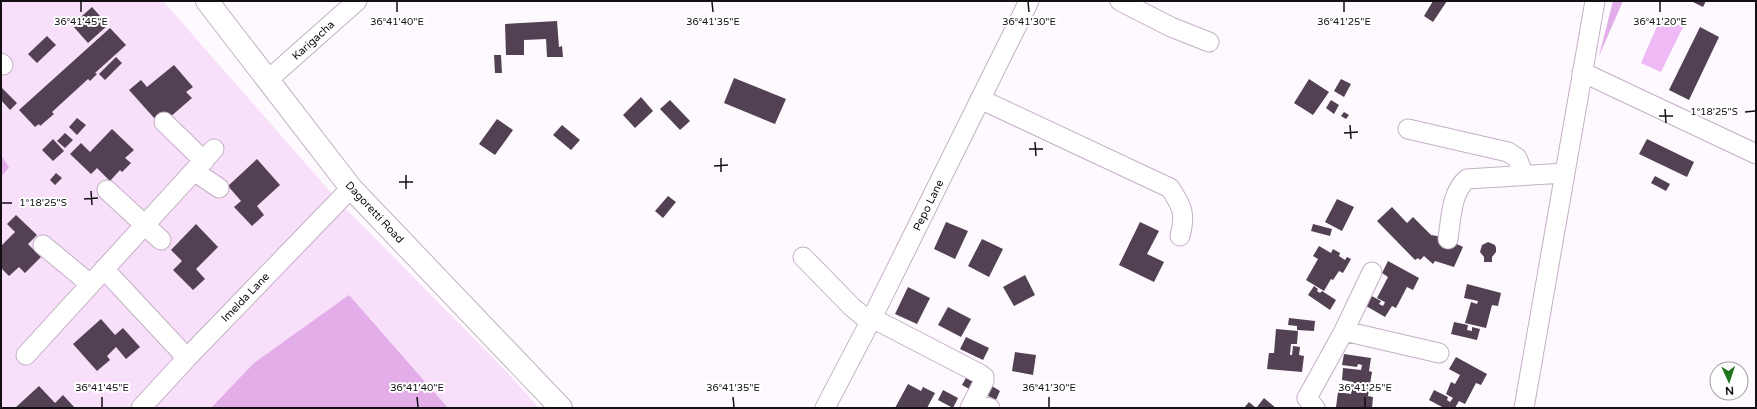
<svg xmlns="http://www.w3.org/2000/svg" width="1757" height="409" viewBox="0 0 1757 409" font-family="'Varela Round',sans-serif">
	<style>
		.green { fill: #f8dffa }
		.forest { fill: #e2ade8 }
		.water { fill: #eeb9f5 }
		.building { fill: #524153 }
		.lines { fill: none; stroke-linecap: round; stroke-linejoin: round }
		.minor-casing { stroke: #c3b0c5; stroke-width: 21 }
		.major-casing { stroke: #c3b0c5; stroke-width: 24 }
		.minor { stroke: #fff; stroke-width: 19 }
		.major { stroke: #fff; stroke-width: 22 }
		.ticks { fill: none; stroke: #140e15; stroke-width: 1.5 }
		.labels { text-anchor: middle; stroke-width: 4; stroke-linejoin: round; paint-order: stroke }
		.street-label { font-size: 11px; fill: #140e15; stroke: #fff }
		.ticks-label { font-size: 10px; text-anchor: middle; fill: #140e15; stroke: #fff; stroke-width: 4; stroke-linejoin: round; paint-order: stroke }
	</style>
	<rect width="100%" height="100%" fill="#fef9fe"/>
	<path class="green" d="M1,1H163L342,205L505,370L539,408H1Z"/>
	<path class="forest" d="M1613,1H1623L1599,56Z
		M1,155L9,167L1,177Z
		M349,295L448,408H211L254,363Z"/>
	<path class="water" d="M1661,17L1683,27L1661,72L1641,63Z"/>
	<path class="building" d="M1433,1H1447L1433,22L1424,16Z
		M1691,1H1706L1703,7Z
		M92,7L108,25L88,43L72,25Z
		M557,21L559,47L562,46L563,57H547L546,39L524,40V55H506L505,24Z
		M1700,27L1719,37L1689,100L1669,90Z
		M110,28L126,45L95,73L97,74L90,81L88,79L52,112L54,114L40,126L39,124L35,127L19,110Z
		M47,36L56,45L37,63L28,54Z
		M494,55H501L502,73H495Z
		M116,57L122,63L105,80L99,74Z
		M174,65L193,87L186,92L192,98L169,118L163,112L155,119L129,90L141,80L147,87Z
		M734,78L786,99L775,124L724,103Z
		M1309,79L1329,92L1313,115L1294,103Z
		M1341,79L1351,84L1344,97L1334,91Z
		M2,88L17,103L10,110L1,100Z
		M641,97L653,111L635,128L623,115Z
		M670,100L690,121L680,130L660,109Z
		M1331,100L1339,105L1334,114L1326,108Z
		M1344,112L1349,115L1346,119L1341,116Z
		M77,118L86,125L77,135L69,127Z
		M497,119L513,130L495,155L479,144Z
		M562,125L580,140L571,150L553,135Z
		M112,129L134,150L125,158L131,163L122,172L120,170L110,181L97,168L91,174L70,154L81,143L90,152Z
		M65,133L73,140L65,148L57,141Z
		M53,139L64,151L53,161L42,150Z
		M1647,139L1694,162L1687,177L1639,154Z
		M257,159L280,185L257,206L264,215L252,226L234,207L241,201L228,186Z
		M56,173L62,178L55,185L50,180Z
		M1655,176L1670,184L1666,191L1651,183Z
		M668,196L676,202L663,218L655,211Z
		M1337,199L1354,207L1342,231L1325,222Z
		M1392,207L1407,223L1413,217L1431,235L1443,237L1463,247L1454,267L1435,261L1433,264L1424,256L1420,260L1418,258L1415,260L1377,221Z
		M16,215L37,235L28,244L41,257L25,273L19,267L9,276L1,268V246L15,232L7,224Z
		M946,222L968,231L955,259L934,249Z
		M1140,222L1159,231L1147,254L1164,262L1154,282L1119,265Z
		M196,224L218,247L196,269L205,279L193,290L173,270L182,261L171,250Z
		M1313,224L1332,229L1330,236L1311,231Z
		M982,239L1003,249L989,277L968,266Z
		M1488,242L1495,245L1496,248V252L1492,257V262H1484V257L1480,252L1482,245Z
		M1319,246L1331,253L1333,249L1340,253L1339,256L1345,260L1347,257L1351,259L1343,273L1339,271L1333,280L1331,279L1324,291L1306,280L1318,259L1313,256Z
		M1388,261L1419,278L1413,290L1407,287L1396,308L1392,306L1385,317L1361,303L1366,293L1381,301L1379,304L1383,306L1385,302L1377,298L1388,277L1382,273Z
		M1025,275L1035,295L1014,306L1003,287Z
		M1467,284L1501,293L1498,306L1492,305L1486,328L1465,323L1471,302L1477,304L1478,301L1464,298Z
		M1314,286L1318,289L1317,291L1320,293L1322,291L1336,300L1330,310L1308,295Z
		M908,287L930,298L917,324L895,314Z
		M948,307L971,319L961,337L938,325Z
		M1289,318L1315,321L1314,331L1297,330V326L1288,325Z
		M101,319L115,335L123,328L140,347L126,359L116,347L107,356L110,360L97,371L73,344Z
		M1454,322L1468,325L1467,330L1472,331V327L1480,329L1477,340L1451,334Z
		M1276,329L1298,331L1297,344H1291L1290,355H1292L1293,346L1300,347L1299,355L1304,356L1302,372L1267,369L1269,353H1274Z
		M966,337L989,348L983,360L960,349Z
		M1015,352L1036,355L1033,375L1012,371Z
		M1344,354L1371,358L1369,371L1372,372L1368,396L1373,397L1372,408L1336,407L1338,392L1351,394L1353,382L1342,380L1343,368L1361,370L1362,365L1358,364L1357,367L1342,365Z
		M1456,357L1487,374L1481,385L1476,383L1465,404L1459,401L1455,408H1444L1429,400L1434,390L1448,397L1447,400L1450,402L1453,398L1446,394L1451,382L1455,384L1460,375L1449,369Z
		M967,376L976,381L971,390L962,385Z
		M987,383L1000,391L996,400L981,392Z
		M908,384L921,391L923,387L935,393L927,408H895Z
		M39,386L55,403L63,395L75,408H15Z
		M943,390L958,398L953,408L938,400Z
		M1264,398L1276,408H1258L1257,407Z
		M1249,402L1256,408H1244Z"/>
	<g class="lines">
		<defs>
			<path id="minor" d="M1120,1L1171,27L1209,42
				M1,63L3,65
				M1582,72L1756,154
				M269,79L357,1
				M980,99L1170,188C1182,206 1186,214 1180,236
				M164,122L204,161
				M1408,129L1508,152L1517,158L1524,175
				M194,171L219,188
				M107,190L161,240
				M1448,239C1451,220 1451,192 1467,179L1565,173
				M43,245L90,284
				M803,257L852,307L870,322
				M104,269L187,358
				M872,318L980,374L984,377V381L970,408
				M1344,331L1439,353
				M26,355L214,149
				M973,403L990,408
				M141,408L187,358L351,188
				M825,408L872,318L1029,1
				M1315,408L1307,398L1344,331L1372,272
				M1524,408L1595,1"/>
			<path id="major" d="M207,1L351,188L561,408"/>
		</defs>
		<use href="#minor" class="minor-casing"/>
		<use href="#major" class="major-casing"/>
		<use href="#minor" class="minor"/>
		<use href="#major" class="major"/>
	</g>
	<path class="ticks" d="M81,2V12M397,2V12M712,2L713,12M1028,2L1029,12M1344,2V12M1660,2V12M1665,109L1666,123M1745,112L1755,111M1659,116H1673M1350,125L1351,139M1344,133L1358,132M1035,142L1036,156M1029,149H1043M721,158V172M714,166L728,165M406,175V189M399,182H413M91,191L92,205M84,199L98,198M2,203H12M102,397V407M417,397L418,407M733,397L734,407M1049,397V407M1365,397V407"/>
	<g class="labels">
		<g class="street-label">
			<text transform="translate(313 40) rotate(-42)" y="4">Karigacha</text>
			<text transform="translate(928 205) rotate(-64)" y="4">Pepo Lane</text>
			<text transform="translate(375 212) rotate(47)" y="4">Dagoretti Road</text>
			<text transform="translate(245 297) rotate(-46)" y="4">Imelda Lane</text>
		</g>
	</g>
	<g class="ticks-label">
		<text x="81" y="25">36°41'45"E</text>
		<text x="397" y="25">36°41'40"E</text>
		<text x="713" y="25">36°41'35"E</text>
		<text x="1029" y="25">36°41'30"E</text>
		<text x="1344" y="25">36°41'25"E</text>
		<text x="1660" y="25">36°41'20"E</text>
		<text x="1714" y="115">1°18'25"S</text>
		<text x="43" y="206">1°18'25"S</text>
		<text x="102" y="391">36°41'45"E</text>
		<text x="417" y="391">36°41'40"E</text>
		<text x="733" y="391">36°41'35"E</text>
		<text x="1049" y="391">36°41'30"E</text>
		<text x="1365" y="391">36°41'25"E</text>
	</g>
	<rect width="1757" height="409" fill="none" stroke="#140e15" stroke-width="4"/>
	<g transform="translate(1729 381) rotate(177)"><circle r="19" fill="#ffffff" stroke="#a19fa1"/>
	<path d="M0-3L7 15L0 10L-7 15Z" fill="#1f741e"/>
	<text y="-6" font-size="11" font-weight="bold" text-anchor="middle" fill="#140e15">N</text>
	</g>
</svg>
